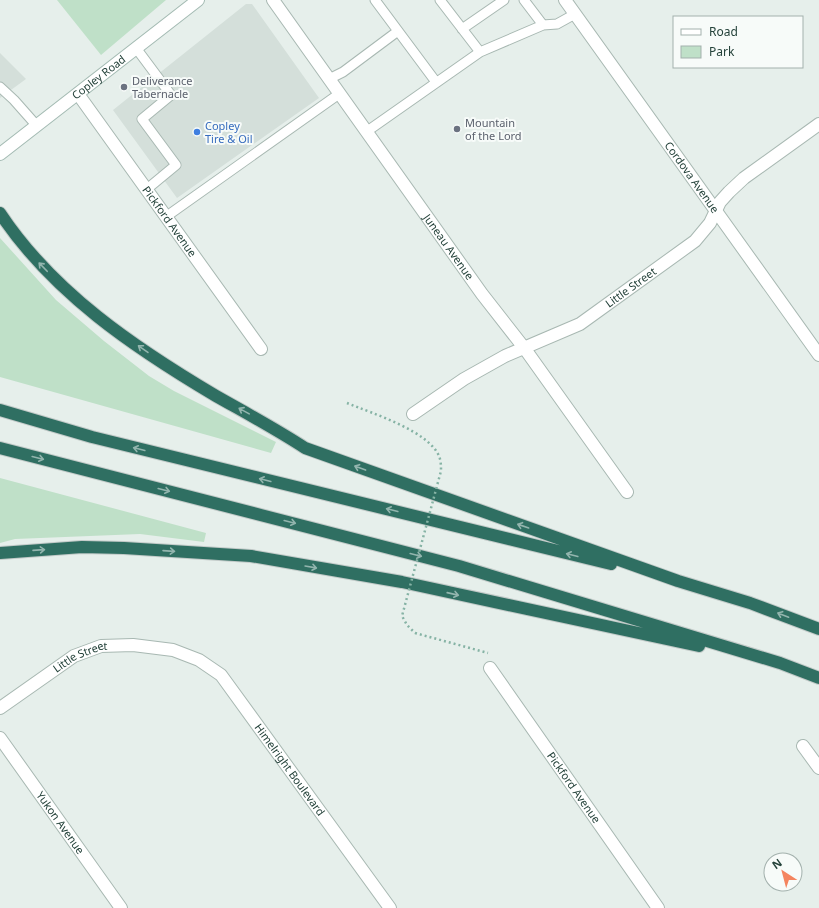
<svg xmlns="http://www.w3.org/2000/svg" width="819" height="908" viewBox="0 0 819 908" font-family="'Noto Sans',sans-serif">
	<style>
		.built { fill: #d4dfda }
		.green { fill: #bfe0c8 }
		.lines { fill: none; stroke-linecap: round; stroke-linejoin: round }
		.service-casing { stroke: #a8b8b2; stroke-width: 11 }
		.minor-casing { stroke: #a8b8b2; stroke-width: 14 }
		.secondary-casing { stroke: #a4bbb3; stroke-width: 14 }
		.motorway-casing { stroke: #c2cac8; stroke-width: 14 }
		.path { stroke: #86b3a5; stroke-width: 2.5; stroke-dasharray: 2 3; stroke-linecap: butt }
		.service { stroke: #fff; stroke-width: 9 }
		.minor { stroke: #fff; stroke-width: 12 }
		.secondary { stroke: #fff; stroke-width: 12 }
		.motorway { stroke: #2f6f62; stroke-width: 12 }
		.path-bridge { stroke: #86b3a5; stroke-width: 2.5; stroke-dasharray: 2 3; stroke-linecap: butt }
		.oneway { stroke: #93b5ae }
		.worship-dot { fill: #6b7280; stroke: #f7fbf9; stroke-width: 1.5 }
		.shop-dot { fill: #3f7fe0; stroke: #f7fbf9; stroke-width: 1.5 }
		.labels { text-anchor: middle; stroke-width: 4; stroke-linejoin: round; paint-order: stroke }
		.street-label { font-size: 11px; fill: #24423a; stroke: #f7fbf9 }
		.worship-label { font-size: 11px; fill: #5b616d; stroke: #f7fbf9; text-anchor: start }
		.shop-label { font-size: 11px; fill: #366cbe; stroke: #f7fbf9; text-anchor: start }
	</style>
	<rect width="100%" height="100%" fill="#e6efeb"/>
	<path class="built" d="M246,4H252L319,98L177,198L113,110Z
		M0,53L26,79L0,98Z"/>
	<path class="green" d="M57,0H166L101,55Z
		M0,238L56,300L104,341L149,376L174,391L276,442L271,453L0,377Z
		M0,478L206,533L204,542L140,534L15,539L0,543Z"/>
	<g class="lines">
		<defs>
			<path id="service" d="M375,0L436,82
				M440,0L480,52
				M524,0L543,25
				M462,29L504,0
				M136,48L171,95L142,119L176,165L147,189
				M329,79L343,72L398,31
				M0,87L14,100L37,126
				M366,132L480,52L543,25L557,24L575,14
				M167,216L339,94"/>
			<g id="minor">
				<path id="s1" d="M273,0L482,294L525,349L627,492"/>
				<path id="s2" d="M565,0L819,355"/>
				<path id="s3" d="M78,94L261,349"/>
				<path id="s4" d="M413,414L464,379L505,356L580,324L695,241L710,223L720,202L729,192L744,178L819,124"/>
				<path id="s5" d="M490,668L658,908"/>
				<path id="s6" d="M0,708L74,656L101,646L133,645L173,650L199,660L221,675L390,908"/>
				<path id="s7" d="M0,738L121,908"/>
				<path d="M803,746L819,768"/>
			</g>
			<g id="secondary">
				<path id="s8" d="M0,154L198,0"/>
			</g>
			<path id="motorway" d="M0,213C53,293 135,348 216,396C246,413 276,429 305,448L678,581L750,603L819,629
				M0,410L92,437L611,564
				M0,448L459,566L780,663L819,678
				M0,553L82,547L124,548L251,556L402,582L699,646"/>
		</defs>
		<use href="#service" class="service-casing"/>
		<use href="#minor" class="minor-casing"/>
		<use href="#secondary" class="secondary-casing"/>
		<use href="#motorway" class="motorway-casing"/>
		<path class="path" d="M415,633L488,653"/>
		<use href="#service" class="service"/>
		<use href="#minor" class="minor"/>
		<use href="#secondary" class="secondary"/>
		<use href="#motorway" class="motorway"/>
		<path class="path-bridge" d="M347,403C371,413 433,432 440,459C441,463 441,467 441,471L402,616L407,625L415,633"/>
	</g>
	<defs><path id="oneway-shaft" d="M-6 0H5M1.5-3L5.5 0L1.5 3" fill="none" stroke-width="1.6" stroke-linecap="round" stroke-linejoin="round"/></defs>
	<g class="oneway">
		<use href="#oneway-shaft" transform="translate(43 267) rotate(-134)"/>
		<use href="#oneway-shaft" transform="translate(143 349) rotate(-145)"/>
		<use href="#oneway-shaft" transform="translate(244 411) rotate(-151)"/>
		<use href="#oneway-shaft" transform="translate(139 449) rotate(-166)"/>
		<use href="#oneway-shaft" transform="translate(38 458) rotate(14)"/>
		<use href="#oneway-shaft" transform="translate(360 468) rotate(-160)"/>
		<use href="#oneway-shaft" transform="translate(265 480) rotate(-166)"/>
		<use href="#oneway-shaft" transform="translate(164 490) rotate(14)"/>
		<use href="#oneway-shaft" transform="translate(392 510) rotate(-166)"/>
		<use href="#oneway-shaft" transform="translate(290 522) rotate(14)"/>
		<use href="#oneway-shaft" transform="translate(523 526) rotate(-161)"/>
		<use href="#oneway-shaft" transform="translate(39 550) rotate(-4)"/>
		<use href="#oneway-shaft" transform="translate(169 551) rotate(4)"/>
		<use href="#oneway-shaft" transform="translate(416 555) rotate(14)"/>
		<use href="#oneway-shaft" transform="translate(572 555) rotate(-166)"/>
		<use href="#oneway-shaft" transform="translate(311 567) rotate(10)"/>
		<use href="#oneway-shaft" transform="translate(453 594) rotate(13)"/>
		<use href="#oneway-shaft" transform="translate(783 615) rotate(-159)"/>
	</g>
	<g class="worship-dot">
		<circle cx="124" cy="87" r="4"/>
		<circle cx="457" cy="129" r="4"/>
	</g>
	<circle class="shop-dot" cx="197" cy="132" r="4"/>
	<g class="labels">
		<g class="street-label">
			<text dy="4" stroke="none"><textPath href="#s8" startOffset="125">Copley Road</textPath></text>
			<text dy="4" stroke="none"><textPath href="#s2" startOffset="218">Cordova Avenue</textPath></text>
			<text dy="4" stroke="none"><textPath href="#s3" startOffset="157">Pickford Avenue</textPath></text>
			<text dy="4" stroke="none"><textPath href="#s1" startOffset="303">Juneau Avenue</textPath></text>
			<text dy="4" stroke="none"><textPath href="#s4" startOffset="253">Little Street</textPath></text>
			<text dy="4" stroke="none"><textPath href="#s6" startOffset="96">Little Street</textPath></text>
			<text dy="4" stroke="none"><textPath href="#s6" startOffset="363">Himelright Boulevard</textPath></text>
			<text dy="4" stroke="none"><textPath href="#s5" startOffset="146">Pickford Avenue</textPath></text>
			<text dy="4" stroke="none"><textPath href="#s7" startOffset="104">Yukon Avenue</textPath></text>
		</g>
		<g class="worship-label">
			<text x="132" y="85">Deliverance<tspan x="132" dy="13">Tabernacle</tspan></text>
			<text x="465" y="127">Mountain<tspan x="465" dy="13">of the Lord</tspan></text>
		</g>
		<g class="shop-label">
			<text x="205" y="130">Copley<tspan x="205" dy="13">Tire &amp; Oil</tspan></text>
		</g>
	</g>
	<rect x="673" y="16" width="130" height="52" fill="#f7fbf9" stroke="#a3b1ad"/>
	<rect x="681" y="29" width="20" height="6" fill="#ffffff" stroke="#a3b1ad"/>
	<text x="709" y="36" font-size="12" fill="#24423a">Road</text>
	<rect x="681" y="46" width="20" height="12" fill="#bfe0c8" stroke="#a3b1ad"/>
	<text x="709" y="56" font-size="12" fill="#24423a">Park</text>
	<g transform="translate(783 872) rotate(324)"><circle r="19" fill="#f7fbf9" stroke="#a3b1ad"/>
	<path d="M0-3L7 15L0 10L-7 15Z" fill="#f4845f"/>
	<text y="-6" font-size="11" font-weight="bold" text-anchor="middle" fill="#24423a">N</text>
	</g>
</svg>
